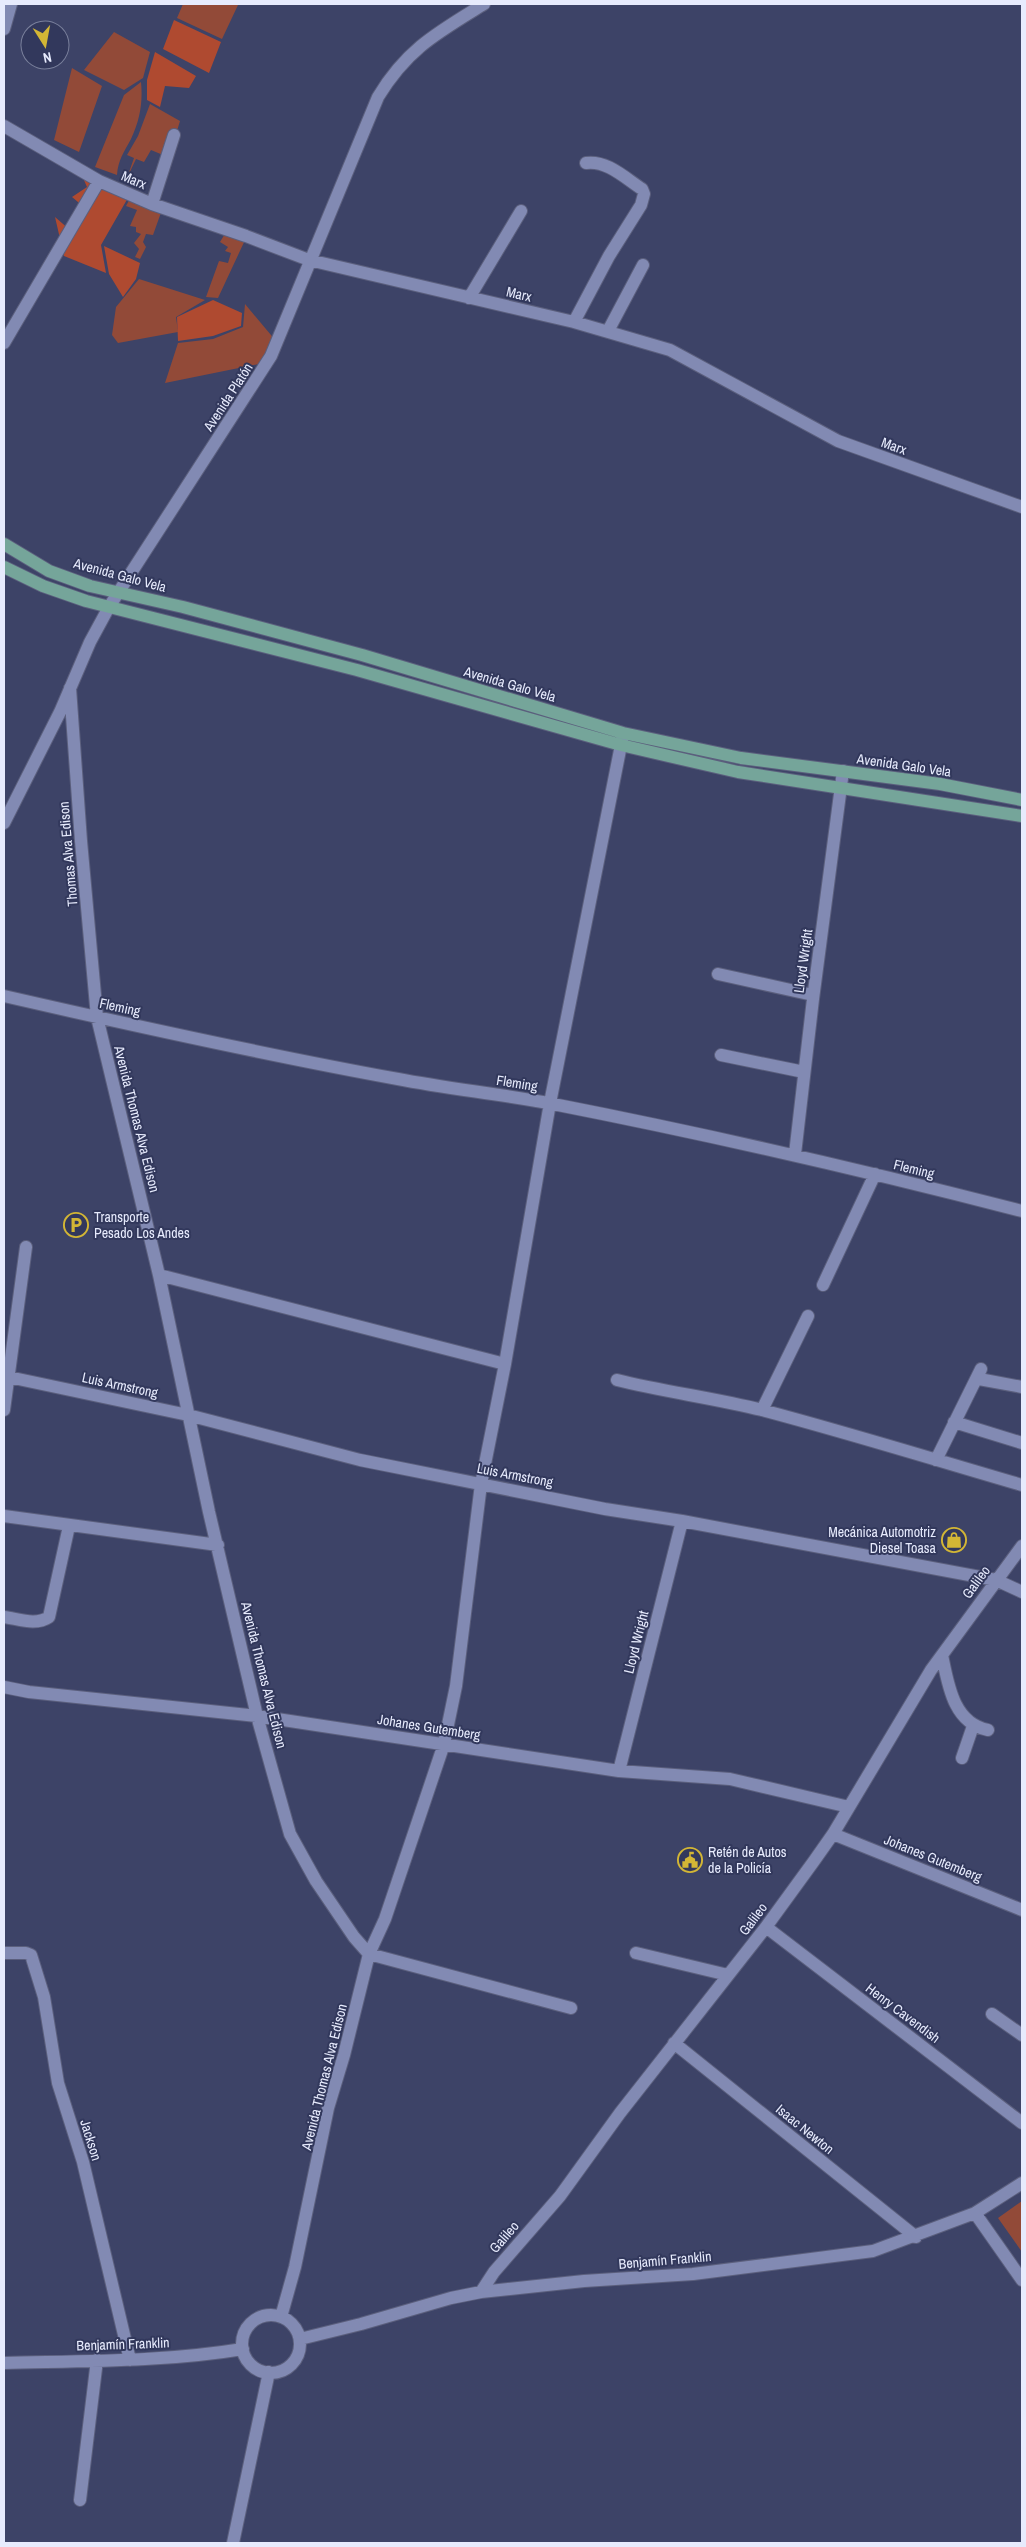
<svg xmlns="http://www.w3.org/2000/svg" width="1026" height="2547" viewBox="0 0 1026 2547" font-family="'Archivo Narrow',sans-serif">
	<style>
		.green { fill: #924a38 }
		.forest { fill: #af4a30 }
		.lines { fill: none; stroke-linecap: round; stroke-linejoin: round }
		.minor-casing { stroke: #5b5f7d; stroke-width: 14 }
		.major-casing { stroke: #5b5f7d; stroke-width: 14 }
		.minor { stroke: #828ab3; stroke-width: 12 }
		.major { stroke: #75a59a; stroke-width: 12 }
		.labels { text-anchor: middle; stroke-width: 4; stroke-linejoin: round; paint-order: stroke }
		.street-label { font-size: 14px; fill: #e7ebfd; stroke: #32385c }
		.poi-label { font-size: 14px; fill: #e7ebfd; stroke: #32385c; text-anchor: start }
	</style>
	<rect width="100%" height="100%" fill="#3d4367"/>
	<path class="green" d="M183,4H235L238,5L222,39L177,18Z
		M114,32L150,52L143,78L124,90L84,70Z
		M72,68L102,86L79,152L54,140Z
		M141,82C143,102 140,120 131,139C124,152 118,160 117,175L95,167L124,95Z
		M150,104L180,121L166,167L163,155L151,150L144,162L136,159L127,178L134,158L127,155L138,136Z
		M133,193L163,207L153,235L146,234L143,242L146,247L140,259L135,257L139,249L134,243L141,234L136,232V227L130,226L137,210L126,206Z
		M226,232L246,238L218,298L206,297L219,261L228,263L231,253L225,251L228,247L220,242Z
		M139,279L205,300L176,317L178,332L118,343L112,335L116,307Z
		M245,304L276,341L264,363L165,383L178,343L213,339L243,327Z
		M1022,2201V2252L998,2218Z"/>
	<path class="forest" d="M174,20L221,42L209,73L163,49Z
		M155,52L196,76L189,88L165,86L160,107L147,100V80Z
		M80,171L129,196L101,245L106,273L64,256L55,217L70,230L84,207L72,197L87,187Z
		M104,246L140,263L136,279L123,297L109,274Z
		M213,300L242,313L241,326L213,336L178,341L177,317Z"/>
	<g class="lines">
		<defs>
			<path id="minor" d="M4,29L11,4
				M4,126L99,181L152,204L246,236L309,260L574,322L670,350L838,441L1022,507
				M152,204L174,135
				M469,298L521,211
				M574,322L609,256L641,205L644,194L642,189C625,178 607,160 586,163
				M608,331L643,265
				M4,343L99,181
				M70,688L81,841L97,1017L159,1275L209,1512L257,1716L290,1834L316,1881L354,1937L369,1954L344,2055L328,2108L295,2267L281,2317
				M4,823L60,712L90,642L109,607L271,356L378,97C407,49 437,33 484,4
				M718,974L813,995
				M4,996C135,1026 266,1055 398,1079C449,1089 502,1094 553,1104C711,1135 867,1171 1022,1211
				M721,1055L804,1072
				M795,1154L813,999L843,771
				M159,1275L505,1364
				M823,1285L875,1174
				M4,1376L188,1415L360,1460L605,1509L682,1521L996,1580L1022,1592
				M979,1379L1022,1387
				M617,1380C665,1392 714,1398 762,1410C849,1433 936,1460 1022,1485
				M4,1410L26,1247
				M762,1410L808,1316
				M954,1422L1022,1443
				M936,1460L981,1369
				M4,1516L218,1545
				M4,1617C19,1619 36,1626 49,1617L69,1526
				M942,1655C948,1684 953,1723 988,1730
				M4,1687L29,1692L257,1716L619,1771L730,1779L849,1807
				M962,1758L973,1726
				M619,1771L682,1521
				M833,1834L1022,1910
				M766,1927L1022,2123
				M4,1953H26L31,1955L44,1997L58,2083L83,2162L130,2360
				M636,1953L728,1975
				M571,2008L369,1954L385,1919L444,1744L456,1686L481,1484L505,1364L550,1103L623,735
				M992,2014L1022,2035
				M674,2043L916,2237
				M975,2213L1022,2280
				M481,2292L494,2272L560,2196L620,2113L766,1927L814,1861L833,1834L931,1670L1022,1546
				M242 2344a29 29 0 1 1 58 0a29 29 0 1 1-58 0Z
				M300,2339L361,2324L451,2298L481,2292L584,2281L693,2274L873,2251L975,2213L1022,2183
				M4,2363C83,2361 164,2362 243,2349
				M80,2500L97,2360
				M233,2543L269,2372"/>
			<path id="major" d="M4,544L49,571L90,586L183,607L362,655L623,733L741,758L940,784L1022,800
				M4,567L43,586L86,601L357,670L621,745L738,772L1022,816"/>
		</defs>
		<use href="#minor" class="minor-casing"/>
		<use href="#major" class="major-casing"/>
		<use href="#minor" class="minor"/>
		<use href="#major" class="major"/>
	</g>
	<defs>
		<symbol id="parking-ring" viewBox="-11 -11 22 22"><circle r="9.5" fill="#32385c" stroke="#d3b635" stroke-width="1.5"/><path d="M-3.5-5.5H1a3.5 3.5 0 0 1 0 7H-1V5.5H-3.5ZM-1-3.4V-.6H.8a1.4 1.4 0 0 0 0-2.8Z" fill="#d3b635"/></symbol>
		<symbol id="shop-ring" viewBox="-11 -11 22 22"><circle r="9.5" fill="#32385c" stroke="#d3b635" stroke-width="1.5"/><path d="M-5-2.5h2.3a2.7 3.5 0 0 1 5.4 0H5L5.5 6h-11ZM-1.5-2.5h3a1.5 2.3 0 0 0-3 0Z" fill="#d3b635"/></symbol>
		<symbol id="civic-ring" viewBox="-11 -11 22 22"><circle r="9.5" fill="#32385c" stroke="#d3b635" stroke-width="1.5"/><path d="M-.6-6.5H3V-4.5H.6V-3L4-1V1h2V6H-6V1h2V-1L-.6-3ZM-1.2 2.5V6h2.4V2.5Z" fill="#d3b635"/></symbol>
	</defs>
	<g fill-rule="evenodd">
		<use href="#parking-ring" x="62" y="1211" width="28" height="28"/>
		<use href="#shop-ring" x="940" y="1526" width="28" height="28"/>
		<use href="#civic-ring" x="676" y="1846" width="28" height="28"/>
	</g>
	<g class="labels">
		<g class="street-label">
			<text transform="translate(134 180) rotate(23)" y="5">Marx</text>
			<text transform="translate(519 294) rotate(13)" y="5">Marx</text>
			<text transform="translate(228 397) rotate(-57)" y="5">Avenida Platón</text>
			<text transform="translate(894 446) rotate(20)" y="5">Marx</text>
			<text transform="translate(120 575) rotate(15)" y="5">Avenida Galo Vela</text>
			<text transform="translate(510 684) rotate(16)" y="5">Avenida Galo Vela</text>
			<text transform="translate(904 765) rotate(8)" y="5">Avenida Galo Vela</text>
			<text transform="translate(68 854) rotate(-95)" y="5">Thomas Alva Edison</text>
			<text transform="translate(803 961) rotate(-82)" y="5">Lloyd Wright</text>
			<text transform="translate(120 1007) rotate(12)" y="5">Fleming</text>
			<text transform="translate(517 1083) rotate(9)" y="5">Fleming</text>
			<text transform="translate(137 1119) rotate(76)" y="5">Avenida Thomas Alva Edison</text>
			<text transform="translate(914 1169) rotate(14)" y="5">Fleming</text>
			<text transform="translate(120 1385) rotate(12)" y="5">Luis Armstrong</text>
			<text transform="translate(515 1475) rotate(11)" y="5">Luis Armstrong</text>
			<text transform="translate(976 1582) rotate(-54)" y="5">Galileo</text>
			<text transform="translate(636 1642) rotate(-76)" y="5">Lloyd Wright</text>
			<text transform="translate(264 1675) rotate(76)" y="5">Avenida Thomas Alva Edison</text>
			<text transform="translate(429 1727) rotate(9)" y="5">Johanes Gutemberg</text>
			<text transform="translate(933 1858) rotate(22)" y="5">Johanes Gutemberg</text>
			<text transform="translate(753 1919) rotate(-53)" y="5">Galileo</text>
			<text transform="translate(903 2013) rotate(37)" y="5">Henry Cavendish</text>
			<text transform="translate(324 2077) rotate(-76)" y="5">Avenida Thomas Alva Edison</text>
			<text transform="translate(805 2129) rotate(39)" y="5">Isaac Newton</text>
			<text transform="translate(91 2140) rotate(73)" y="5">Jackson</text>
			<text transform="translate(504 2237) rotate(-49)" y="5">Galileo</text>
			<text transform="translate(665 2260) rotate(-5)" y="5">Benjamín Franklin</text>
			<text transform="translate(123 2344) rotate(-2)" y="5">Benjamín Franklin</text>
		</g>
		<g class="poi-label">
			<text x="94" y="1222">Transporte<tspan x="94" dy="16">Pesado Los Andes</tspan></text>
			<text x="936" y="1537" text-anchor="end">Mecánica Automotriz<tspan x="936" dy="16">Diesel Toasa</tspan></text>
			<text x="708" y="1857">Retén de Autos<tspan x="708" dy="16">de la Policía</tspan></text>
		</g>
	</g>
	<rect width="1026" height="2547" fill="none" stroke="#e7ebfd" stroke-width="10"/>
	<g transform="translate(45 45) rotate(169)"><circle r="24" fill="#32385c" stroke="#7a809c"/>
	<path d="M0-4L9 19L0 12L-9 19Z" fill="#d3b635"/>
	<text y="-8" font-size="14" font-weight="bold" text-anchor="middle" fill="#e7ebfd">N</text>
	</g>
</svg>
